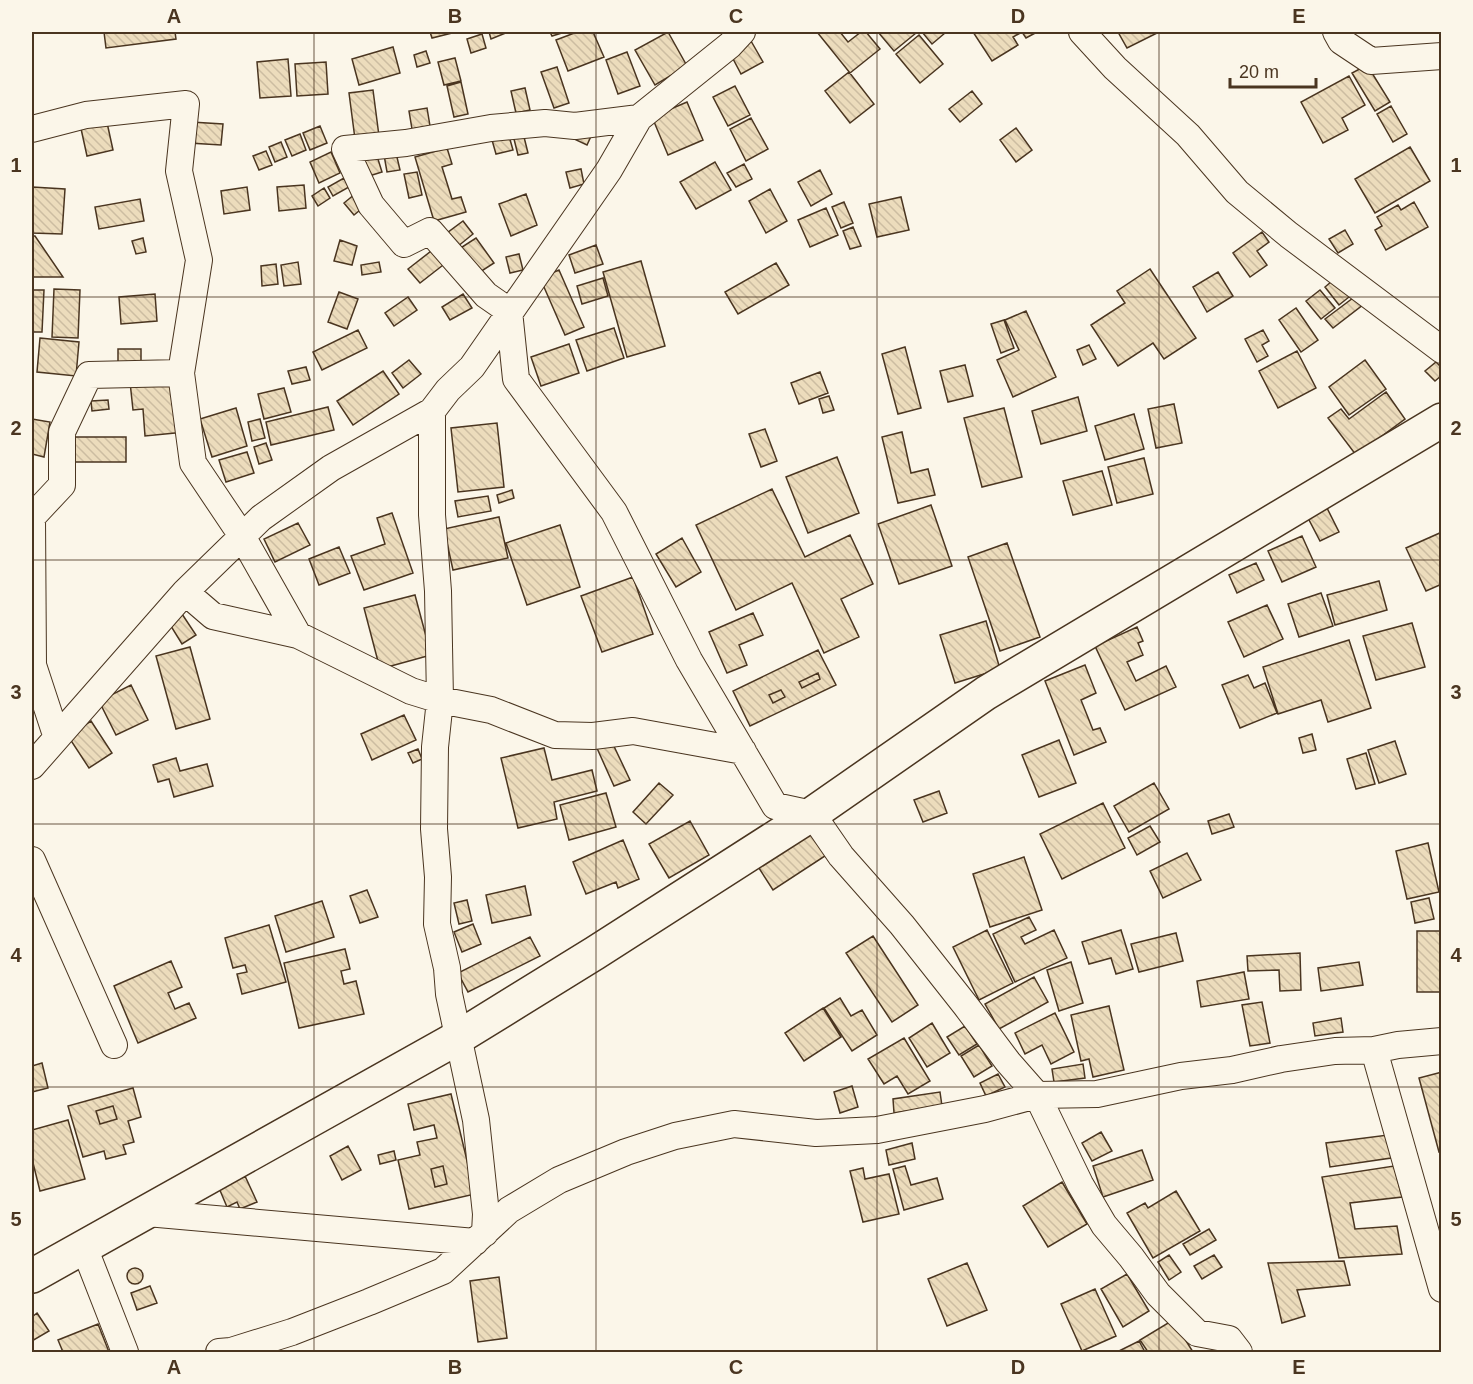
<svg xmlns="http://www.w3.org/2000/svg" width="1473" height="1384" viewBox="0 0 1473 1384" font-family="Helvetica,sans-serif">
	<style>
		.building { fill: url(#building-back-hatch); stroke: #4a3520; stroke-width: 1.5; fill-rule: evenodd }
		.lines { fill: none; stroke-linecap: round; stroke-linejoin: round }
		.street-casing { stroke: #4a3520; stroke-width: 28 }
		.secondary-casing { stroke: #4a3520; stroke-width: 36 }
		.street { stroke: #fbf6e9; stroke-width: 26 }
		.secondary { stroke: #fbf6e9; stroke-width: 33 }
		.grid { fill: none; stroke: #4a3520; stroke-width: 1.5; stroke-opacity: 0.55 }
		.neatline { fill: none; stroke: #4a3520; stroke-width: 2 }
		.grid-label { font-size: 20px; text-anchor: middle; font-weight: bold; fill: #4a3520 }
	</style>
	<defs>
		<pattern id="building-back-hatch" width="6" height="6" patternUnits="userSpaceOnUse" patternTransform="scale(1.5)"><rect width="6" height="6" fill="#ecdcbc"/><path d="M-1 5l2 2M0 0l6 6M5-1l2 2" fill="none" stroke="#ccbda1"/></pattern>
	</defs>
	<rect width="100%" height="100%" fill="#fbf6e9"/>
	<path class="building" d="M104,32H175L176,39L106,48Z
		M430,32H456L432,38Z
		M489,32H508L491,39Z
		M550,32H565L552,36Z
		M577,32H593L604,57L568,71L556,40Z
		M668,32L687,66L655,85L635,50Z
		M817,32H840L848,42L861,32H866L880,49L850,73Z
		M878,32H915L916,33L894,51Z
		M922,32H943L945,33L932,44Z
		M973,32H1037L1026,38L1022,32L1013,37L1018,45L992,61Z
		M1118,32H1159L1127,48Z
		M482,34L486,48L471,53L467,39Z
		M919,35L943,64L920,83L896,54Z
		M751,41L763,62L741,74L730,53Z
		M393,47L400,73L359,85L352,59Z
		M426,51L430,63L417,67L414,55Z
		M627,52L640,86L618,94L606,60Z
		M455,58L461,81L444,85L438,62Z
		M288,59L291,96L260,98L257,62Z
		M326,62L328,94L297,96L295,64Z
		M1367,65L1390,102L1375,111L1352,73Z
		M557,67L569,103L554,108L541,72Z
		M849,72L874,104L850,123L825,91Z
		M1349,76L1365,105L1342,118L1348,130L1323,143L1301,102Z
		M461,82L468,114L454,117L447,86Z
		M735,86L750,115L728,126L713,97Z
		M525,88L530,110L516,113L511,91Z
		M373,90L379,136L355,139L349,93Z
		M972,91L982,104L960,122L949,109Z
		M687,102L703,140L668,155L652,117Z
		M1391,106L1407,134L1393,142L1377,114Z
		M427,108L430,126L412,129L409,111Z
		M106,118L113,150L87,156L80,124Z
		M751,118L768,149L746,161L730,129Z
		M191,122L223,124L221,145L189,143Z
		M320,126L327,143L310,150L303,133Z
		M579,128L592,134L587,145L574,139Z
		M1016,128L1032,150L1016,162L1000,140Z
		M523,133L528,153L518,155L513,135Z
		M300,134L306,150L292,156L285,140Z
		M509,136L513,150L496,154L492,140Z
		M281,142L287,157L275,162L269,147Z
		M1410,147L1430,181L1375,213L1355,179Z
		M447,148L452,164L442,167L452,199L461,197L466,212L434,221L415,157Z
		M266,151L272,165L259,170L253,156Z
		M331,152L340,173L319,183L310,162Z
		M396,153L400,170L387,172L384,155Z
		M377,156L382,172L369,176L365,160Z
		M715,162L731,190L696,209L680,182Z
		M744,164L752,179L736,187L727,173Z
		M581,169L584,184L570,188L566,172Z
		M820,170L832,194L811,206L798,182Z
		M417,172L422,195L409,198L404,174Z
		M344,178L349,187L333,196L328,187Z
		M304,185L306,208L279,211L277,187Z
		M32,187L65,189L62,234L32,233Z
		M247,187L250,210L224,214L221,191Z
		M324,188L330,198L318,206L312,196Z
		M770,189L787,221L766,233L749,201Z
		M355,194L365,206L354,215L344,203Z
		M526,194L537,225L511,236L499,204Z
		M901,197L909,230L877,237L869,204Z
		M140,199L144,221L99,229L95,207Z
		M844,202L853,223L841,228L832,207Z
		M1414,202L1428,227L1386,250L1375,230L1382,226L1377,217L1398,205L1401,210Z
		M826,208L838,235L810,247L798,220Z
		M463,221L473,234L457,247L447,233Z
		M853,227L861,246L850,249L843,231Z
		M1345,230L1353,244L1338,253L1329,239Z
		M1262,232L1269,242L1257,251L1267,265L1250,277L1233,253Z
		M32,236H35L63,277H32Z
		M143,238L146,252L136,254L132,241Z
		M476,238L494,263L477,274L459,249Z
		M340,240L357,246L352,265L334,261Z
		M596,245L603,264L575,273L569,255Z
		M435,248L447,262L420,283L408,269Z
		M519,254L523,270L510,273L506,257Z
		M641,261L665,346L627,357L603,272Z
		M298,262L301,284L284,286L281,265Z
		M379,262L381,272L362,275L361,265Z
		M776,263L789,285L738,314L725,292Z
		M276,264L278,284L262,286L261,266Z
		M1150,269L1196,338L1164,359L1153,343L1118,366L1091,325L1125,303L1117,291Z
		M559,270L584,327L565,335L540,278Z
		M1218,272L1233,296L1207,312L1193,287Z
		M1339,275L1354,293L1339,305L1325,287Z
		M603,278L608,296L582,304L577,286Z
		M54,289L80,290L78,338L52,337Z
		M32,290H44L42,332H32Z
		M1320,290L1335,308L1321,319L1306,301Z
		M339,292L358,299L347,329L328,322Z
		M155,294L157,321L121,324L119,297Z
		M463,294L472,308L450,320L442,307Z
		M1357,295L1364,304L1333,328L1325,319Z
		M408,297L417,310L394,326L385,313Z
		M1296,308L1318,340L1301,352L1279,320Z
		M1026,311L1056,377L1013,397L997,360L1019,350L1005,320Z
		M1004,320L1014,348L1001,353L991,324Z
		M614,328L624,358L587,371L576,340Z
		M358,330L367,348L322,370L313,352Z
		M1263,330L1269,341L1262,345L1268,356L1257,362L1245,339Z
		M40,338L79,342L76,376L37,372Z
		M569,344L579,373L541,386L531,357Z
		M1089,345L1096,359L1083,365L1077,350Z
		M905,347L921,408L898,414L882,354Z
		M118,349H141V371H118Z
		M1297,351L1316,388L1278,408L1259,371Z
		M409,360L421,374L403,388L392,373Z
		M1365,360L1386,389L1349,415L1329,387Z
		M1436,362L1442,368V375L1435,381L1425,371Z
		M965,365L973,396L948,402L940,371Z
		M306,367L310,380L292,384L288,371Z
		M383,371L399,394L353,425L337,401Z
		M820,372L828,393L799,404L791,383Z
		M180,377L185,432L145,436L143,409L133,410L130,382Z
		M284,388L291,412L264,419L258,394Z
		M1386,392L1405,419L1356,455L1328,418L1341,409L1349,419Z
		M829,396L834,410L823,413L819,399Z
		M1078,397L1087,431L1041,444L1032,411Z
		M108,400L109,409L92,411L91,401Z
		M1174,404L1182,443L1156,448L1148,409Z
		M328,407L334,430L271,445L266,422Z
		M236,408L247,446L212,457L200,419Z
		M1004,408L1022,477L982,487L964,418Z
		M1134,414L1144,449L1105,460L1095,426Z
		M32,419L50,422L44,457L32,454Z
		M260,419L265,438L252,441L248,422Z
		M497,423L504,487L458,492L451,428Z
		M765,429L777,461L761,467L749,434Z
		M902,432L911,473L928,469L935,495L898,503L882,437Z
		M69,437H126V462H69Z
		M266,443L272,460L259,464L254,447Z
		M247,452L254,473L226,482L219,460Z
		M837,457L859,513L808,533L786,477Z
		M1144,458L1153,494L1117,503L1108,467Z
		M1102,471L1112,505L1073,515L1063,481Z
		M772,489L805,557L850,535L873,584L841,599L859,637L824,653L792,583L736,610L696,525Z
		M512,490L514,498L499,503L497,495Z
		M488,496L491,511L458,517L455,501Z
		M931,505L952,566L899,584L878,524Z
		M1326,506L1339,532L1320,541L1307,516Z
		M392,513L413,573L364,590L351,556L385,544L377,518Z
		M499,517L508,558L453,570L444,529Z
		M298,523L310,545L275,562L264,539Z
		M560,525L580,587L527,605L506,543Z
		M1442,532V584L1426,591L1406,548Z
		M1302,536L1316,567L1282,582L1268,551Z
		M682,538L701,572L676,587L656,554Z
		M1007,543L1040,637L1000,651L968,557Z
		M339,547L350,573L319,585L309,559Z
		M1256,563L1264,580L1237,593L1229,575Z
		M633,577L653,634L602,652L581,596Z
		M1379,581L1387,610L1335,625L1327,595Z
		M1321,593L1333,626L1299,637L1288,604Z
		M415,595L431,655L380,669L364,608Z
		M1267,605L1283,639L1244,657L1228,622Z
		M753,613L763,635L739,645L747,665L727,673L709,632Z
		M182,614L196,635L182,644L169,623Z
		M986,621L1000,669L955,683L940,635Z
		M1412,623L1425,667L1376,680L1363,636Z
		M1137,627L1143,641L1138,643L1143,655L1127,662L1136,681L1166,666L1176,687L1125,710L1095,646Z
		M1349,640L1371,708L1328,722L1321,700L1278,714L1263,667Z
		M190,647L210,719L176,729L156,656Z
		M818,650L836,685L750,726L733,691ZM818,673L820,679L802,688L799,682ZM781,690L785,697L773,703L769,695Z
		M1085,665L1096,693L1081,700L1093,730L1100,728L1106,742L1074,755L1045,681Z
		M818,673L820,679L802,688L799,682Z
		M1248,675L1254,688L1265,683L1277,713L1240,728L1222,685Z
		M131,685L148,720L116,735L99,701Z
		M781,690L785,697L773,703L769,695Z
		M404,715L416,740L372,760L361,734Z
		M91,721L112,753L89,768L68,736Z
		M1312,734L1316,750L1303,753L1299,738Z
		M611,740L630,780L614,786L596,746Z
		M1059,740L1076,783L1039,797L1022,755Z
		M1395,741L1406,774L1379,783L1368,750Z
		M544,748L552,780L592,770L597,791L554,802L557,819L518,828L501,758Z
		M418,749L422,759L413,763L408,753Z
		M1366,753L1375,784L1356,789L1347,759Z
		M176,758L180,771L207,764L213,786L174,797L169,779L158,782L153,765Z
		M659,783L673,795L646,824L633,812Z
		M1154,783L1169,809L1129,832L1114,806Z
		M939,791L947,813L923,822L914,800Z
		M606,793L616,827L569,840L560,805Z
		M1103,803L1125,848L1062,879L1040,834Z
		M1229,814L1234,827L1212,834L1208,821Z
		M690,821L709,855L669,878L649,844Z
		M1150,826L1160,842L1137,855L1128,838Z
		M812,829L828,854L773,890L757,865Z
		M623,840L639,879L618,888L616,882L586,894L573,862Z
		M1428,843L1439,892L1407,899L1396,851Z
		M1187,853L1201,880L1163,898L1150,871Z
		M1024,857L1042,910L990,927L973,874Z
		M525,886L531,915L492,923L486,895Z
		M367,890L378,917L360,923L350,896Z
		M1429,898L1434,919L1415,923L1411,902Z
		M467,900L472,921L459,924L454,903Z
		M322,901L334,937L286,952L275,916Z
		M1029,917L1036,930L1021,937L1025,944L1054,930L1067,958L1015,982L993,934Z
		M473,924L481,944L462,952L454,932Z
		M269,925L286,982L242,994L237,974L247,972L245,965L233,968L225,938Z
		M987,930L1013,983L979,1000L953,947Z
		M1121,930L1133,969L1116,974L1111,958L1089,964L1082,942Z
		M1417,931H1442V992H1417Z
		M1176,933L1183,961L1139,972L1131,944Z
		M873,936L918,1005L892,1022L846,953Z
		M530,937L540,956L468,992L458,973Z
		M345,949L350,969L341,971L344,984L356,981L364,1014L299,1028L284,963Z
		M1300,953L1301,990L1280,991L1279,970L1248,971L1247,956Z
		M171,961L182,987L168,993L175,1009L189,1003L196,1018L138,1043L114,986Z
		M1071,962L1083,1003L1059,1011L1047,970Z
		M1359,962L1363,985L1321,991L1318,968Z
		M1244,972L1249,999L1201,1007L1197,981Z
		M1034,977L1048,1002L999,1029L985,1004Z
		M840,998L851,1016L862,1010L877,1035L852,1051L824,1008Z
		M1262,1002L1270,1043L1250,1046L1242,1005Z
		M1109,1006L1124,1070L1093,1077L1089,1059L1081,1061L1071,1015Z
		M823,1008L841,1037L804,1061L785,1033Z
		M1055,1013L1074,1052L1051,1064L1042,1045L1025,1054L1015,1033Z
		M1341,1018L1343,1032L1315,1036L1313,1023Z
		M932,1023L950,1053L927,1067L909,1038Z
		M965,1026L977,1044L959,1055L947,1037Z
		M904,1038L930,1081L908,1094L897,1076L884,1084L868,1059Z
		M979,1045L992,1066L974,1077L961,1056Z
		M42,1063L48,1088L32,1092V1066Z
		M1083,1064L1085,1078L1054,1082L1052,1069Z
		M1442,1072V1151L1439,1152L1419,1078Z
		M998,1074L1005,1087L986,1096L980,1083Z
		M852,1086L858,1107L840,1113L834,1092Z
		M133,1088L141,1117L128,1121L134,1142L123,1145L126,1154L106,1159L104,1151L83,1157L68,1106ZM113,1106L117,1119L100,1124L96,1111Z
		M940,1092L942,1106L894,1113L893,1099Z
		M451,1094L475,1194L409,1209L398,1160L420,1155L417,1142L437,1138L434,1125L414,1130L408,1104ZM443,1166L447,1184L435,1187L431,1169Z
		M113,1106L117,1119L100,1124L96,1111Z
		M68,1120L85,1179L40,1191L32,1159V1130Z
		M1101,1132L1112,1151L1092,1161L1082,1143Z
		M1388,1135L1391,1158L1330,1167L1326,1143Z
		M912,1143L915,1159L889,1165L886,1150Z
		M348,1146L361,1170L342,1180L330,1156Z
		M1142,1150L1153,1180L1103,1197L1093,1166Z
		M394,1151L396,1160L380,1164L378,1155Z
		M443,1166L447,1184L435,1187L431,1169Z
		M905,1166L911,1185L937,1178L943,1199L904,1210L893,1169Z
		M1394,1166L1402,1197L1350,1203L1355,1229L1397,1226L1402,1254L1339,1258L1322,1177Z
		M863,1168L865,1179L889,1174L899,1214L863,1222L850,1171Z
		M245,1176L257,1202L240,1209L237,1202L227,1207L219,1188Z
		M1062,1182L1087,1224L1048,1247L1023,1206Z
		M1176,1191L1200,1231L1153,1258L1127,1213L1145,1203L1148,1208Z
		M1209,1229L1216,1240L1190,1255L1183,1244Z
		M1169,1255L1181,1272L1169,1280L1158,1262Z
		M1214,1255L1222,1267L1202,1279L1194,1266Z
		M1344,1261L1350,1285L1297,1290L1305,1316L1282,1323L1268,1263Z
		M967,1263L987,1310L947,1326L928,1279Z
		M127 1276a8 8 0 1 1 16 0a8 8 0 1 1-16 0Z
		M1127,1274L1149,1311L1123,1327L1101,1289Z
		M499,1277L507,1338L478,1342L470,1281Z
		M150,1286L157,1303L137,1310L131,1293Z
		M1095,1289L1116,1336L1082,1351L1061,1304Z
		M37,1313L49,1331L32,1341V1317Z
		M1173,1320L1193,1352H1148L1140,1340Z
		M98,1324L109,1352H63L58,1340Z
		M1139,1341L1145,1352H1117Z"/>
	<g class="lines">
		<defs>
			<path id="street" d="M1082,32L1115,68L1188,135L1237,192L1289,235L1442,350
				M1336,32L1341,41L1371,61L1442,56
				M639,118L575,126L545,123L491,128L406,143L345,149L371,205L404,244L430,231L486,295L509,311L516,379L614,512L689,660L775,806L812,814L841,856L902,925L966,1006L1008,1062L1037,1095L1080,1184L1104,1225L1131,1257L1158,1294L1197,1333L1229,1339L1239,1352
				M32,129L86,115L186,104L179,171L199,260L181,373L193,463L242,536L298,635
				M432,411V515L438,591L440,700L435,747L434,829L438,877L437,924L447,968L449,994L476,1120L486,1214L485,1233
				M32,517L62,485V432L89,375L181,373
				M32,518L33,665L55,732
				M185,592L213,616L298,635L411,691L440,700L491,710L555,735L593,736L633,731L743,751
				M32,766L185,592L261,518L331,468L432,411L448,390L472,367L609,170L639,118L730,45L742,32
				M32,860L114,1045
				M1374,1050L1442,1289
				M147,1213L475,1242
				M84,1247L125,1352
				M219,1352L231,1351L292,1332L369,1302L443,1271L509,1210L559,1180L626,1152L675,1136L734,1124L816,1133L877,1130L985,1109L1037,1095L1097,1094L1181,1076L1232,1070L1281,1059L1335,1051L1374,1050L1398,1045L1442,1041"/>
			<path id="secondary" d="M32,1276L459,1037L595,953L812,814L986,693L1442,420"/>
		</defs>
		<use href="#street" class="street-casing"/>
		<use href="#secondary" class="secondary-casing"/>
		<use href="#street" class="street"/>
		<use href="#secondary" class="secondary"/>
	</g>
	<path class="grid" d="M314,32V1352M596,32V1352M877,32V1352M1159,32V1352M32,297H1442M32,560H1442M32,824H1442M32,1087H1442"/>
	<rect width="1473" height="1384" fill="none" stroke="#fbf6e9" stroke-width="66"/>
	<path d="M1230 78v9h86v-9" fill="none" stroke="#4a3520" stroke-width="3"/>
	<text x="1239" y="78" font-size="18" fill="#4a3520" stroke="#fbf6e9" stroke-width="4.5" paint-order="stroke">20 m</text>
	<rect x="33" y="33" width="1407" height="1318" class="neatline"/>
	<g class="grid-label">
		<text x="174" y="23">A</text>
		<text x="455" y="23">B</text>
		<text x="736" y="23">C</text>
		<text x="1018" y="23">D</text>
		<text x="1299" y="23">E</text>
		<text x="16" y="172">1</text>
		<text x="1456" y="172">1</text>
		<text x="16" y="435">2</text>
		<text x="1456" y="435">2</text>
		<text x="16" y="699">3</text>
		<text x="1456" y="699">3</text>
		<text x="16" y="962">4</text>
		<text x="1456" y="962">4</text>
		<text x="16" y="1226">5</text>
		<text x="1456" y="1226">5</text>
		<text x="174" y="1374">A</text>
		<text x="455" y="1374">B</text>
		<text x="736" y="1374">C</text>
		<text x="1018" y="1374">D</text>
		<text x="1299" y="1374">E</text>
	</g>
</svg>
